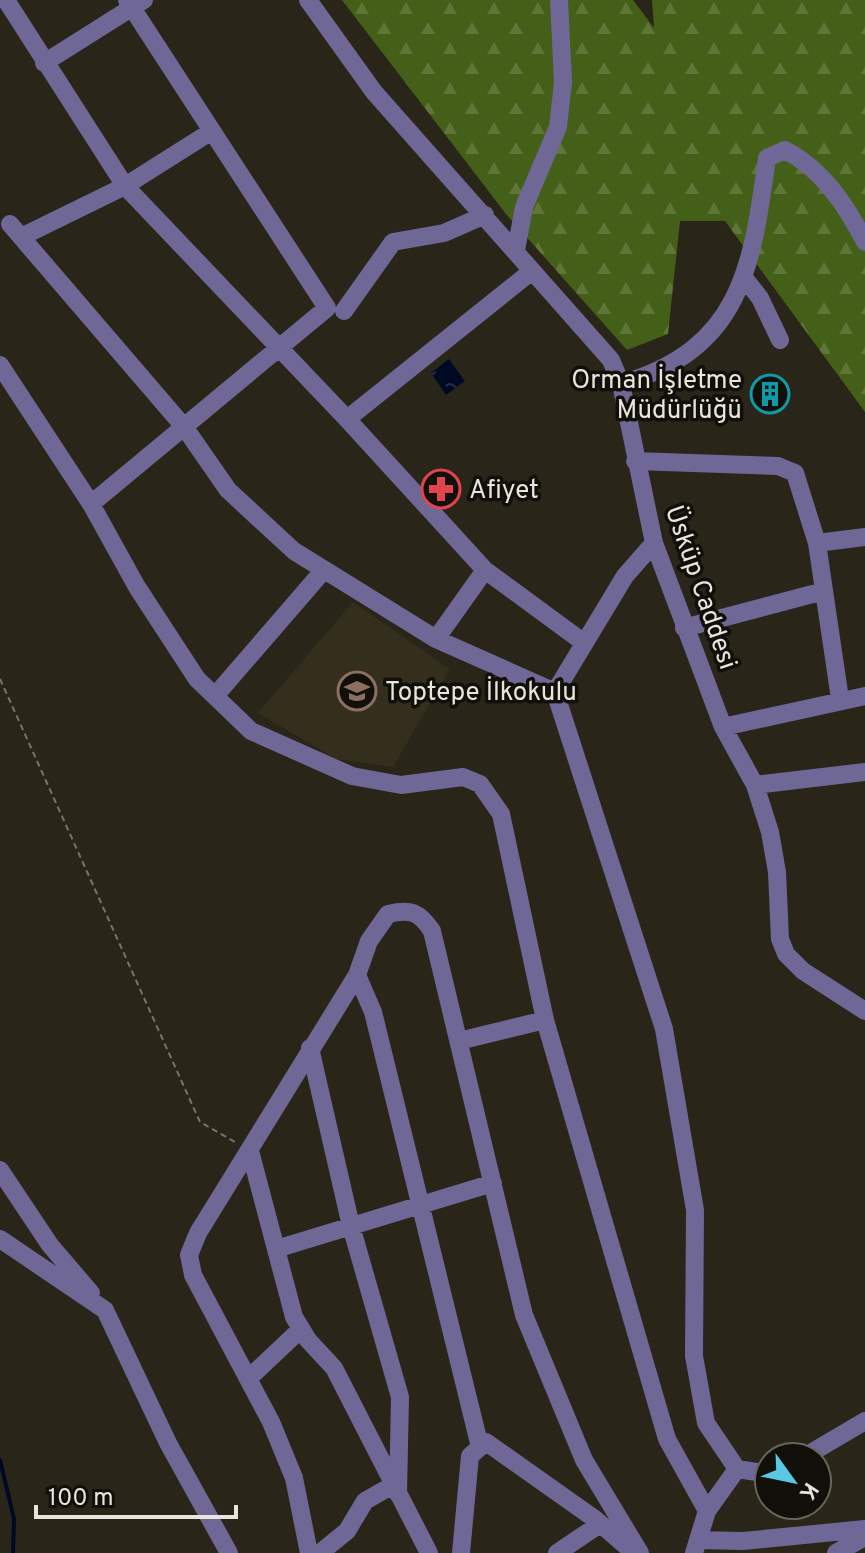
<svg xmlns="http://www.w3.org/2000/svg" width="865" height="1553" viewBox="0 0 865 1553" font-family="Overpass,sans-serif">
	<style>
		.built { fill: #342e1c }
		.forest { fill: url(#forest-firs) }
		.water { fill: url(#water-ripples) }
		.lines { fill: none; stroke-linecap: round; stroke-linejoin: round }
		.stream { stroke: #000923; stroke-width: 4 }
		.path { stroke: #78746a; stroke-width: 2; stroke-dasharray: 6 4; stroke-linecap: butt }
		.minor { stroke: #6f6796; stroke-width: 18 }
		.labels { text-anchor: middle; stroke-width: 7; stroke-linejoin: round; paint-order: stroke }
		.poi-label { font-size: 26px; fill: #e8e5dd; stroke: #100f09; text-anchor: start }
		.street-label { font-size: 26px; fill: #e8e5dd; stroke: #100f09 }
	</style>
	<defs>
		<pattern id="forest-firs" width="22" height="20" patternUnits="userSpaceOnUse" patternTransform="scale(2)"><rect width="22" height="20" fill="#445f17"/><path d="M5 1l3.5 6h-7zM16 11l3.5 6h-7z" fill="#5f7638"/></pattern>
		<pattern id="water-ripples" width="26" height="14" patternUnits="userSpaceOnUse" patternTransform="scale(2)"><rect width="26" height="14" fill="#000923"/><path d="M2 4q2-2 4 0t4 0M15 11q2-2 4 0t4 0" fill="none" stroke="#252d42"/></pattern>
	</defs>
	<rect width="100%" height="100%" fill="#292519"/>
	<path class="built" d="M353,602L450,669L393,767L336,759L258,713Z"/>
	<path class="forest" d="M342,0H633L654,28L652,0H865V412L725,221H680L668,334L627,350L506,214Z"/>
	<path class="water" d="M449,359L465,381L446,395L431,373Z"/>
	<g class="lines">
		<path class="stream" d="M0,1460L14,1519L13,1553"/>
		<path class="path" d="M0,679L200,1122L235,1142"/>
		<path class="minor" d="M6,0L125,186L347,419L485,570L583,642
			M127,0L327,308L91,504L137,587L197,679L251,731L352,776L401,785L463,777L480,784L501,814L545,1020L667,1439L707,1511
			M308,0L374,92L611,360L621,384L654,543L723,727L755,785L770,832L777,872L780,939L786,954L803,971L865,1011
			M44,63L144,0
			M10,224L185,428L228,490L294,551L436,639L555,692L664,1029L695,1210L694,1356L706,1423L737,1469L769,1474
			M21,237L125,186L212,131
			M516,250L524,207L558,127L563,82L559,0
			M745,279L760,298L780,340
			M344,311L393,242L444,233L485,215
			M0,365L91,504
			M621,384C741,349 752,268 767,158L785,150C822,169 846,205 865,242
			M347,419L532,271
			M635,461L778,466L795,473L817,543L840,699
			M817,543L865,537
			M684,628L824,591
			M436,639L485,570
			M555,692L625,576L654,543
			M215,696L323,571
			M723,727L865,696
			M755,785L865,772
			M357,975L373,1012L480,1447
			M459,1041L545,1020
			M310,1048L351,1226L400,1397L398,1494
			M250,1151L294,1317L308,1340L334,1368L429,1553
			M0,1170L50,1245L91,1293
			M0,1239L105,1310L168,1443L229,1553
			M276,1249L493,1183
			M248,1379L301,1329
			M804,1457L865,1421
			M698,1540L743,1541L865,1529
			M309,1553L294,1478L271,1422L193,1275L189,1255L198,1233L357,975L369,941L388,914C410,909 419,911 432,931L524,1315L584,1460L640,1553
			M320,1553L347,1531L365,1501L393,1485
			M461,1553L470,1456L486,1442L595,1519L634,1553
			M557,1553L600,1524
			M694,1553L707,1511L737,1469
			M836,1553L865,1537"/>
	</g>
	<defs>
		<symbol id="building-ring" viewBox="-11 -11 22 22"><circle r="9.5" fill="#100f09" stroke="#0f9aa8" stroke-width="1.5"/><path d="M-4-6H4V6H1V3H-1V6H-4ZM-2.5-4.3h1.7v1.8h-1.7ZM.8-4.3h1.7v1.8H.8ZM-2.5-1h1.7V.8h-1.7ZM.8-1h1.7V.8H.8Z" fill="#0f9aa8"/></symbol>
		<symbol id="pharmacy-ring" viewBox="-11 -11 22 22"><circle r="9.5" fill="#100f09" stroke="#e0444e" stroke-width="1.5"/><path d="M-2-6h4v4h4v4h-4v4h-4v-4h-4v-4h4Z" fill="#e0444e"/></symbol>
		<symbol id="school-ring" viewBox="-11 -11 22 22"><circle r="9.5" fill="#100f09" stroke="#8d6e63" stroke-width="1.5"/><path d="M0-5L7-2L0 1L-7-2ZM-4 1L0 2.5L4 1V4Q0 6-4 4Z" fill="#8d6e63"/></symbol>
	</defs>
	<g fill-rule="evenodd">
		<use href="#building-ring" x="748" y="372" width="44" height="44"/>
		<use href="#pharmacy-ring" x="419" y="467" width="44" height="44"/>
		<use href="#school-ring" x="335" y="669" width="44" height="44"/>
	</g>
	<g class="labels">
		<g class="poi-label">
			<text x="742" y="388" text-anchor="end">Orman İşletme<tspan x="742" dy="30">Müdürlüğü</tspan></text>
			<text x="469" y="498">Afiyet</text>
			<text x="385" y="700">Toptepe İlkokulu</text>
		</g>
		<g class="street-label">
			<text transform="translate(702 587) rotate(71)" y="9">Üsküp Caddesi</text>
		</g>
	</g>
	<g transform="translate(793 1481) rotate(123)"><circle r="38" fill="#100f09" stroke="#66655e" stroke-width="2"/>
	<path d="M0-6L14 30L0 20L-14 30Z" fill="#59c8e4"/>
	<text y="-12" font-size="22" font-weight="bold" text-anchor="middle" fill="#e8e5dd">K</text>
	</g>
	<path d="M36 1505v12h200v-12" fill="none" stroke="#e8e5dd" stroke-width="4"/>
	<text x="48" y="1505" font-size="24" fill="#e8e5dd" stroke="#100f09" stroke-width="6" paint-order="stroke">100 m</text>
</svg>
